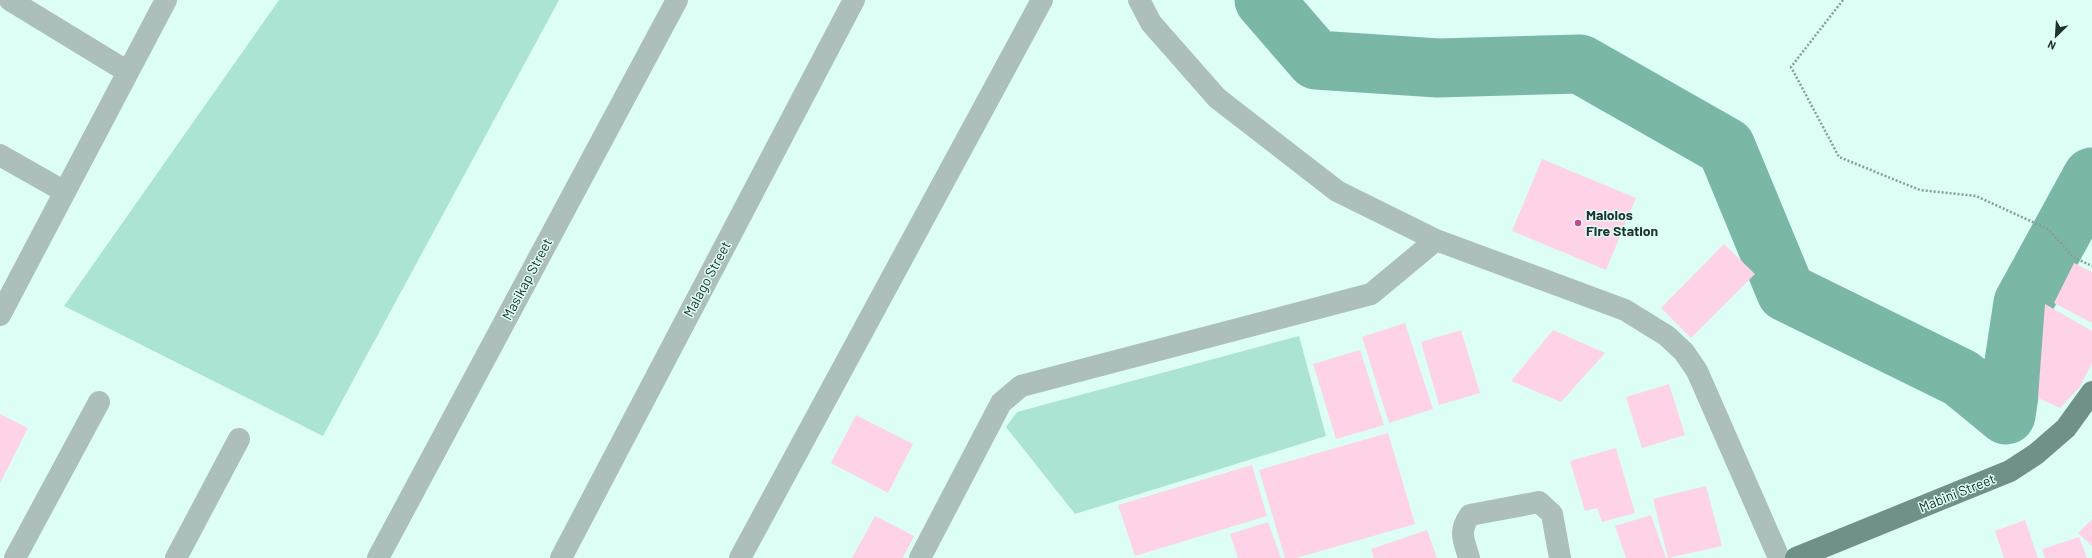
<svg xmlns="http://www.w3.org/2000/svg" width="2092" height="558" viewBox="0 0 2092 558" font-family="Barlow,sans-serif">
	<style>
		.green { fill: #ace4d4 }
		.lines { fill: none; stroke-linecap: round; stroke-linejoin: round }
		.river { stroke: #7ab7a6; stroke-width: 59 }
		.building { fill: #fed3e7 }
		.path { stroke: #869f98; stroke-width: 2.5; stroke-dasharray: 2 2; stroke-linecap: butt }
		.minor { stroke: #adbfba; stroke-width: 22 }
		.major { stroke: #709188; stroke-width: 22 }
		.poi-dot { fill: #c94892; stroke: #dcfef4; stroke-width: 1.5 }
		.labels { text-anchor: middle; stroke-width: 3; stroke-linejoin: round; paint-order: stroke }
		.poi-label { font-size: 14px; font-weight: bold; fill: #21312d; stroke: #dcfef4; text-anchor: start }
		.street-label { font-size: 14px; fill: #21312d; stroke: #dcfef4 }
	</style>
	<rect width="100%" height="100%" fill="#dcfef4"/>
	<path class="green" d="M279,0H559L323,436L64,306Z
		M1299,336L1326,436L1075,514L1006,427L1017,412Z"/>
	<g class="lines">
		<path class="river" d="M1264,0L1316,60L1438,68L1580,64L1726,147L1786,292L1961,378L2006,415L2023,303L2092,177"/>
	</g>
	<path class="building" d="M1542,159L1636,198L1606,270L1512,231Z
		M1724,244L1755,274L1691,338L1661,308Z
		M2074,263L2092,272V323L2054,303Z
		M2045,304L2092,331V363L2080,387L2060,408L2038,398Z
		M1405,323L1433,409L1389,423L1362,337Z
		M1461,330L1480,393L1439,405L1421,342Z
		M1553,330L1605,353L1561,402L1511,381Z
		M1360,350L1384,425L1336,439L1313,364Z
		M1669,384L1685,435L1642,448L1626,397Z
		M0,414L28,428L0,483Z
		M856,415L913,444L888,493L831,463Z
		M1388,433L1415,524L1296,558H1285L1259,470Z
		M1616,448L1635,513L1602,522L1597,508L1585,511L1570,461Z
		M1252,465L1267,516L1135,556L1118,505Z
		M1706,486L1722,546L1668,558L1653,499Z
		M1651,515L1666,558H1626L1615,526Z
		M875,516L914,536L903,558H852Z
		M2092,519V546L2078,533Z
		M2025,520L2038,558H2004L1995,531Z
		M1268,522L1281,558H1238L1230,534Z
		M1427,530L1437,558H1374L1371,549Z
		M2079,537L2087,558H2045L2042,549Z"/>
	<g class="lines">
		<path class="path" d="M1843,0L1791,67L1839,157L1920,190L1976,196L2048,229L2073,257L2092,266"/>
		<path class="minor" d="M10,0L128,72
			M1139,0L1151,23L1217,98L1337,191L1436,240L1625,310L1667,336L1684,352L1697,371L1779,558
			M0,155L65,192
			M0,315L166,0
			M15,558L99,402
			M176,558L239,439
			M378,558L677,0
			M561,558L854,0
			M740,558L1042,0
			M920,558L1001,403L1021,386L1371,294L1436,240
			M1469,558C1464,540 1458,532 1470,515L1539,502L1552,514L1560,558"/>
		<path class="major" d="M1796,558L2010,471L2036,454L2066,428L2092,392"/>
	</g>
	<circle class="poi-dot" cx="1578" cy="223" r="4"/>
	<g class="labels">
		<g class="poi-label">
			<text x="1586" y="220">Malolos<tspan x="1586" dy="16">Fire Station</tspan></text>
		</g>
		<g class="street-label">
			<text transform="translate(527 279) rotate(-62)" y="5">Masikap Street</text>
			<text transform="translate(707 279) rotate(-62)" y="5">Malago Street</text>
			<text transform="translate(1957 493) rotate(-22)" y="5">Mabini Street</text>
		</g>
	</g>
	<g transform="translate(2056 36) rotate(205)" stroke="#dcfef4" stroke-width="3" paint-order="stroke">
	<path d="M0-3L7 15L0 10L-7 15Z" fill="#21312d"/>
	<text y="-6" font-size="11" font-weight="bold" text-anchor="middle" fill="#21312d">N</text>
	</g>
</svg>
